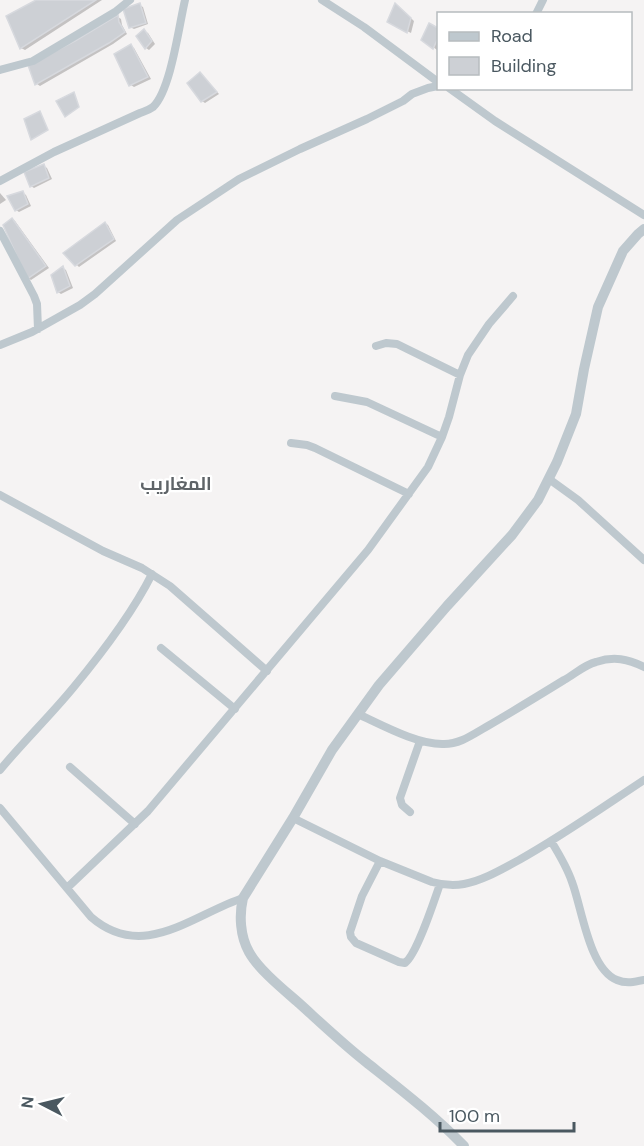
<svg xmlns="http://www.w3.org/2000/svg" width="644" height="1146" viewBox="0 0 644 1146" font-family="'DM Sans',Cairo,sans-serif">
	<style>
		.shadow { fill: #0003 }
		.building { fill: #cdd0d5; stroke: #d7d9de; stroke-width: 1.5 }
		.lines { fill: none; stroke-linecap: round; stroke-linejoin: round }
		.minor { stroke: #bec8ce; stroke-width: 8 }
		.tertiary { stroke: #bec8ce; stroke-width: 10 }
		.labels { text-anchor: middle; stroke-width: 4.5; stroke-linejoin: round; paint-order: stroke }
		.neighbourhood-label { font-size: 18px; font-weight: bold; fill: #5f6468; stroke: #fff }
	</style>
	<rect width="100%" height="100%" fill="#f5f3f3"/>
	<path class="shadow" d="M40,0H102L25,50L21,48Z
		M139,5L143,7L148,24L134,29L130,27Z
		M399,7L414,21L411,33L389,22Z
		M118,17L121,19L122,25L127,34L113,44L40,86L37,84L75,42Z
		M429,25L438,29V47L437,50L423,39Z
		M144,31L148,33L155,44L149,50L146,48L138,36Z
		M131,46L134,48L151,79L134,87L131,85Z
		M200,74L203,76L219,94L205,103L202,101Z
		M44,166L47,168L52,179L34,188L31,186Z
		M0,193L6,200L0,204Z
		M23,193L26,195L31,206L19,212L16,210Z
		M12,219L15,221L49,268L31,280L28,278Z
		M105,223L108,225L116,241L79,267L76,264Z
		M63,268L66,270L73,288L61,294L58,292Z"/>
	<path class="building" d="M36,0H96L20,49L6,16Z
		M140,3L146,23L129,28L123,9Z
		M395,3L411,18L407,33L387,22Z
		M118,15L119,22L125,32L109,43L35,85L28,65L75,41Z
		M429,23L438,28V38L433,49L421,40Z
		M144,29L152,41L145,49L136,36Z
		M131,44L148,77L129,86L114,54Z
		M200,72L217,92L201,102L187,83Z
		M74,92L79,107L65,117L56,101Z
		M40,111L48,130L31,140L24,119Z
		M44,164L49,178L30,187L24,172Z
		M23,191L28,204L15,211L7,196Z
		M12,218L46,266L27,279L3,225Z
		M105,222L114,239L75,266L63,253Z
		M63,266L70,286L57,293L51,275Z"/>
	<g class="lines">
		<path class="minor" d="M322,0L364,27L438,82
			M536,14L543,0
			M0,70L33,61L115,12L130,0
			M449,88L495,121L644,215
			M0,181L54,152L140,113C145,111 149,110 153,107C171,90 179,25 185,0
			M0,231L34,296L37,304L38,329
			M0,345L32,332L80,305L95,294L177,220L239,179L300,149L367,119L403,101L412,94L428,88L438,86
			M376,346L386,343L397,344L460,375
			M335,396L367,402L442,437
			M291,443L307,445L315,448L409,494
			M549,479L578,500L644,560
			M0,495L103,551L142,568L170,586L267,671
			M161,648L235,709
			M358,714C382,725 418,745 444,744C460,744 472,735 486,727C512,712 538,696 564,680C575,674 584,665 596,662C614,656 628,659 644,667
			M70,767L135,824
			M0,770C23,742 50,716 73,688C102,653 132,614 152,574
			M0,808L91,917C143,962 192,915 243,898
			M410,812L402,805L400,798L420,741
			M293,818L380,861L432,882C443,885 453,886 464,884C484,880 502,869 519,860C562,836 603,807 644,780
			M551,841C559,854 567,867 572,882C582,908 589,969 617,980C626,984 635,982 644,980
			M380,861L362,896L350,932L351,937L356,943L399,962L405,963C417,954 434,901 440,884
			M67,888L148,811L368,550L428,467L442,437L449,417L460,375L468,355L489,324L513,296"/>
		<path class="tertiary" d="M464,1146C434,1115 400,1089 366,1062C343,1044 322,1024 300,1004C284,990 259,970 249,952C240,936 239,915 243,898L293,818L332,750L379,685L447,606L512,535L538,500L557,462L576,414L584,369L598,307L623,251L638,234L644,229"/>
	</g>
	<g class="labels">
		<g class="neighbourhood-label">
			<text x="176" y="490">المغاريب</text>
		</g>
	</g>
	<rect x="437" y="12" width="195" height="78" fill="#ffffff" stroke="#b7bcbf" stroke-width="1.5"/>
	<rect x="449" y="32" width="30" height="9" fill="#bec8ce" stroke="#b7bcbf" stroke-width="1.5"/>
	<text x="491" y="42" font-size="18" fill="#4a5860">Road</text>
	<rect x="449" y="57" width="30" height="18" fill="#cdd0d5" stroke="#b7bcbf" stroke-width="1.5"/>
	<text x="491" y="72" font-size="18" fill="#4a5860">Building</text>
	<g transform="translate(42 1104) rotate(277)" stroke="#ffffff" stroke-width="4.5" paint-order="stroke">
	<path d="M0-4.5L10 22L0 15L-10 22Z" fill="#4a5860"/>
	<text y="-9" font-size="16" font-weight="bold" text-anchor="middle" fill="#4a5860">N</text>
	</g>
	<path d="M440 1122v9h134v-9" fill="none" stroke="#4a5860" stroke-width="3"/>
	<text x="449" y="1122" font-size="18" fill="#4a5860" stroke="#ffffff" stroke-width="4.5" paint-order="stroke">100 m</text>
</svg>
